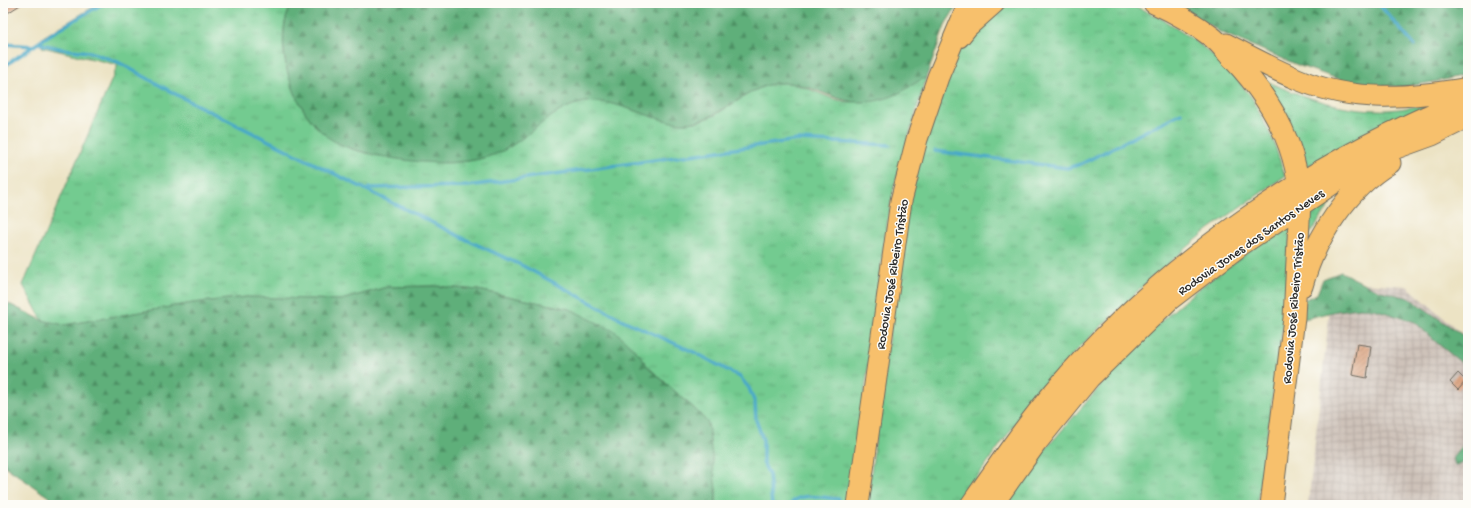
<svg xmlns="http://www.w3.org/2000/svg" width="1471" height="508" viewBox="0 0 1471 508" font-family="'Gochi Hand',sans-serif">
	<style>
		.industrial { fill: url(#industrial-grid) }
		.grass { fill: url(#grass-tufts); stroke: #4f7b5e }
		.forest { fill: url(#forest-firs); stroke: #446d52 }
		.lines { fill: none; stroke-linecap: round; stroke-linejoin: round }
		.stream { stroke: #49a9c8; stroke-width: 3.5 }
		.building { fill: url(#building-hatch) }
		.primary-casing { stroke: #6f6b61; stroke-width: 23 }
		.primary { stroke: #f7c06c; stroke-width: 21 }
		.labels { text-anchor: middle; stroke-width: 3; stroke-linejoin: round; paint-order: stroke }
		.street-label { font-size: 13px; fill: #2b2b2b; stroke: #fdfcf7 }
	</style>
	<defs>
		<pattern id="industrial-grid" width="8" height="8" patternUnits="userSpaceOnUse"><rect width="8" height="8" fill="#cec2b9"/><path d="M0 4h8M4 0v8" fill="none" stroke="#b1a79f"/></pattern>
		<pattern id="grass-tufts" width="24" height="20" patternUnits="userSpaceOnUse"><rect width="24" height="20" fill="#73cb90"/><path d="M3 7l-1-3M5 7V3M7 7l1-3M15 17l-1-3M17 17v-4M19 17l1-3" fill="none" stroke="#64ae7c"/></pattern>
		<pattern id="forest-firs" width="22" height="20" patternUnits="userSpaceOnUse"><rect width="22" height="20" fill="#5eaf7a"/><path d="M5 1l3.5 6h-7zM16 11l3.5 6h-7z" fill="#4e8f64"/></pattern>
		<pattern id="building-hatch" width="6" height="6" patternUnits="userSpaceOnUse"><rect width="6" height="6" fill="#dba482"/><path d="M-1 1l2-2M0 6l6-6M5 7l2-2" fill="none" stroke="#b2866b"/></pattern>
	</defs>
	<rect width="100%" height="100%" fill="#fdfcf7"/>
	<filter id="ink" filterUnits="userSpaceOnUse"><feTurbulence type="fractalNoise" baseFrequency=".025" numOctaves="2"/><feDisplacementMap in="SourceGraphic" scale="8" xChannelSelector="R" yChannelSelector="G"/><feConvolveMatrix kernelMatrix="1 2 1 2 8 2 1 2 1" color-interpolation-filters="sRGB"/></filter>
	<filter id="wash" filterUnits="userSpaceOnUse"><feTurbulence type="fractalNoise" baseFrequency=".012" numOctaves="4" result="noise"/><feDisplacementMap in="SourceGraphic" scale="16" xChannelSelector="R" yChannelSelector="G"/><feGaussianBlur stdDeviation="0.9" result="paint"/><feColorMatrix in="noise" values="0 0 0 0 0 0 0 0 0 0 0 0 0 0 0 0 0 1.4 0 .05"/><feComposite in="paint" operator="in"/></filter>
	<g filter="url(#wash)">
		<rect width="100%" height="100%" fill="#ece3c4"/>
		<path class="industrial" d="M1333,281L1407,286L1468,339V505H1308Z"/>
		<path class="grass" d="M100,3H293C279,23 282,58 290,80C298,103 309,123 329,137C353,156 387,155 416,159C430,161 445,164 459,162C472,161 485,158 497,153C528,140 551,107 585,102C619,97 651,122 685,123C717,123 741,92 771,84C800,77 823,101 851,102C857,102 864,98 870,96C888,90 907,83 926,78L894,187L885,236L850,505H716V490L713,472L697,411L648,367L640,355L569,309L478,290L434,286L387,287L341,300L246,297L193,303L64,325L42,320L23,285L118,65L42,47L43,37Z
			M1003,3H1128L1162,19L1198,43L1228,68L1252,98L1273,140L1285,176L1209,229L1152,277L1082,345L1041,388L957,505H867L902,235L920,157L946,78L961,46Z
			M1260,78C1295,95 1337,109 1376,110C1393,111 1411,107 1428,105L1304,168Z
			M1334,199L1306,239L1307,215Z
			M1291,225L1284,316L1257,505H1006L1044,451L1142,338L1199,288L1263,241Z"/>
		<path class="forest" d="M293,3H959L946,23L926,78C915,81 906,91 895,95C886,99 873,102 864,102C832,104 805,77 772,84C744,90 717,121 686,123C655,124 619,98 586,102C552,106 528,140 498,153C486,158 472,161 459,162C429,166 354,156 329,138C309,123 298,103 290,80C283,58 279,23 293,3Z
			M1175,3H1468V74L1439,81L1402,87L1356,85L1300,66L1220,32Z
			M1341,272L1377,290L1409,298L1468,339V368L1437,343L1415,322L1374,309L1359,308L1337,311L1300,320L1301,301L1317,294L1323,279Z
			M434,286L478,290L570,309L616,332L640,355L648,367L697,411L708,423L716,490V505H60L3,465V301L42,320L64,325L193,303L246,297L341,300L387,287Z
			M1468,440V458L1455,466L1453,457Z"/>
		<g class="lines">
			<path class="stream" d="M1378,3L1414,45
				M38,43L62,49L90,52L118,62L179,96L467,240L523,266L625,321L696,353L740,377L749,388L755,403L756,420L763,440V462L769,475L772,505
				M3,44L34,46
				M3,67L54,32L104,3
				M935,151L1067,168L1081,164L1181,113
				M369,188L468,186L798,140L890,145
				M790,505C799,491 824,498 839,499"/>
		</g>
		<g id="blocks">
			<path class="building" d="M3,3H23L3,16Z
				M1357,344L1371,346L1367,378L1352,375Z
				M1458,373L1466,381L1458,390L1450,382Z"/>
		</g>
	</g>
	<g filter="url(#ink)">
		<use href="#blocks" fill-opacity="0" stroke="#6f6b61" stroke-width="1"/>
		<g class="lines">
			<defs>
				<path id="primary" d="M1154,3C1174,12 1195,24 1212,37C1220,43 1226,52 1233,59C1271,99 1298,146 1300,202L1294,318L1271,505
					M959,37L967,27L994,3
					M1226,44C1249,56 1273,69 1297,79C1353,103 1410,98 1468,88
					M1302,286C1315,238 1347,189 1390,163
					M858,505L901,201L917,139L938,77L969,3
					M971,505C998,466 1024,428 1055,391C1163,262 1313,161 1468,99
					M992,505L1036,443L1089,378L1169,300L1242,244L1353,170L1396,148L1432,135L1468,117"/>
			</defs>
			<use href="#primary" class="primary-casing"/>
			<use href="#primary" class="primary"/>
		</g>
	</g>
	<g class="labels">
		<g class="street-label">
			<text transform="translate(1250 241) rotate(-35)" y="5">Rodovia Jones dos Santos Neves</text>
			<text transform="translate(891 274) rotate(-81)" y="5">Rodovia José Ribeiro Tristão</text>
			<text transform="translate(1292 308) rotate(-85)" y="5">Rodovia José Ribeiro Tristão</text>
		</g>
	</g>
	<rect width="1471" height="508" fill="none" stroke="#fdfcf7" stroke-width="16"/>
</svg>
